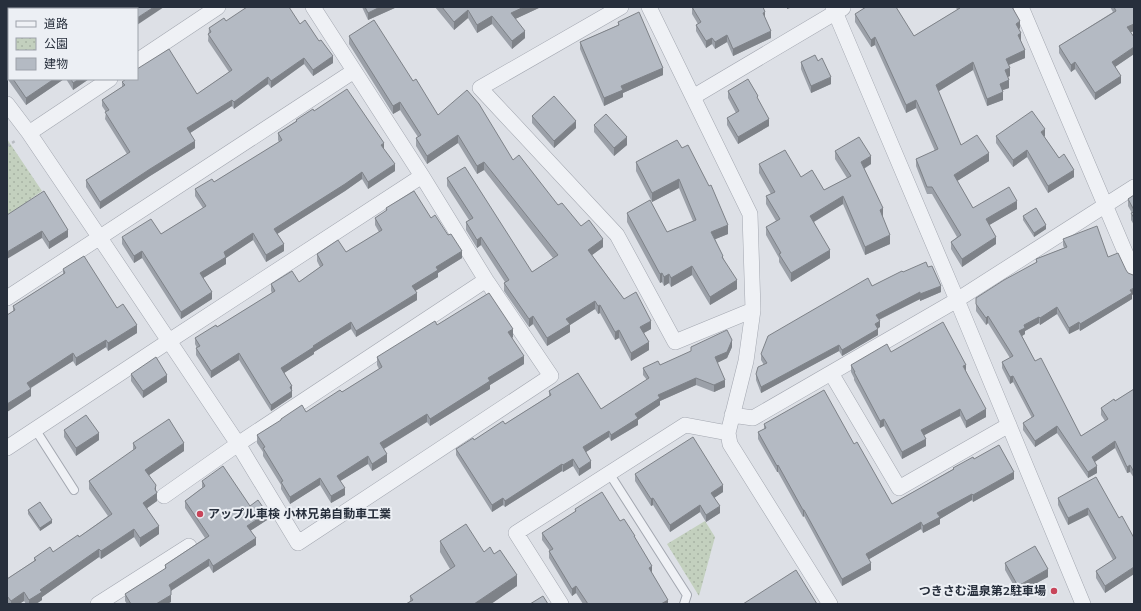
<svg xmlns="http://www.w3.org/2000/svg" width="1141" height="611" viewBox="0 0 1141 611" font-family="Mulish,'Noto Sans JP',sans-serif">
	<style>
		.park { fill: url(#park-dots) }
		.lines { fill: none; stroke-linecap: round; stroke-linejoin: round }
		.service-casing { stroke: #a3a7b0; stroke-width: 10 }
		.minor-casing { stroke: #a3a7b0; stroke-width: 16 }
		.path { stroke: #b7bbc1; stroke-width: 2.5; stroke-dasharray: 3 3; stroke-linecap: butt }
		.service { stroke: #eff1f5; stroke-width: 8 }
		.minor { stroke: #eff1f5; stroke-width: 15 }
		.wall { fill: #9ba0a8 }
		.shaded-wall { fill: #7e8288 }
		.building { fill: #b4bac3; stroke: #7e8288 }
		.poi-dot { fill: #c8455a; stroke: #eceff4; stroke-width: 1.5 }
		.labels { text-anchor: middle; stroke-width: 4; stroke-linejoin: round; paint-order: stroke }
		.poi-label { font-size: 12px; font-weight: bold; fill: #272f3c; stroke: #eceff4; text-anchor: start }
	</style>
	<defs>
		<pattern id="park-dots" width="8" height="8" patternUnits="userSpaceOnUse"><rect width="8" height="8" fill="#c3d0be"/><path d="M2 2h.1M6 6h.1" fill="none" stroke="#a8b3a4" stroke-width="1.8" stroke-linecap="round"/></pattern>
	</defs>
	<rect width="100%" height="100%" fill="#dde0e6"/>
	<path class="park" d="M7,139L42,191L7,216Z
		M705,521L715,537L699,596L667,544Z"/>
	<g class="lines">
		<defs>
			<path id="service" d="M35,429L74,490
				M609,473L687,595L684,604"/>
			<path id="minor" d="M621,7L480,88L617,235L675,342L753,310
				M649,7L750,214L753,310L746,361L728,433L730,444L830,604
				M833,7L957,300L1083,604
				M1021,7L1134,273
				M137,61L218,7
				M693,97L843,8
				M7,104L29,133L100,238L238,444L298,543L551,376L486,280L422,176L313,7
				M29,133L110,79
				M7,298L354,71
				M831,373L899,488L1009,425
				M732,415L753,418L957,300L1134,187
				M7,448L169,341L422,176
				M164,496L238,444L486,280
				M98,604L189,546
				M561,604L516,533L685,425L728,433"/>
		</defs>
		<use href="#service" class="service-casing"/>
		<use href="#minor" class="minor-casing"/>
		<path class="path" d="M7,146L15,141"/>
		<use href="#service" class="service"/>
		<use href="#minor" class="minor"/>
	</g>
	<path class="wall" d="M362,7H397L368,20Z
		M435,7H541L515,19L525,38L512,49L492,24L477,33L468,18L454,30Z
		M692,7L765,18L771,38L733,56L727,42L715,49L712,44L706,48L696,31V25L698,24L692,14Z
		M956,7H1012L1020,28L1019,29L1021,40V41L1025,58L1009,65L1010,76L1008,77L1009,88L1003,90V100L987,106L973,70L938,91L961,145L989,161L957,181L973,208L1017,209L989,225L996,244L962,267L951,249V242L957,237L932,194H927L916,166V159L935,151L916,108L906,113L875,45L871,47L855,22V14L914,36L957,10Z
		M1110,7H1134V31L1131,32L1134,54L1115,67L1121,83L1095,100L1075,69L1071,72L1059,53V46L1113,12Z
		M9,21V78L7,75V22Z
		M226,21L300,24L333,63L313,76L304,64L271,88L268,84L234,109L232,106L190,133L195,148L150,176L100,209L86,187V180L127,154L105,119L106,112L102,106V100L122,87V82L197,94L229,72L208,41L209,28Z
		M618,22L663,75L623,93V97L604,106L580,49V42L618,25Z
		M349,36L413,81L438,115L513,160L558,205L603,247L592,255L624,299L651,329L644,333L649,350L631,361L619,338L615,340L600,313L598,314L595,309L570,325V332L547,346L533,324L529,327L504,291V283L505,282L481,245L477,248L466,230V222L469,220L447,186V178L532,272L553,258L484,170L477,174L458,143L427,164L416,146V138L418,137L400,110L393,114L349,44Z
		M818,61L831,84L811,93L801,69V62Z
		M9,79H64L26,105L9,81Z
		M66,79H89L73,90Z
		M728,91L758,99L769,126L738,144L727,125V118L736,113L728,98Z
		M314,111L384,149L395,171L368,189L362,179L345,191L277,234L284,251L266,262L253,240L226,258V264L203,278L212,299L181,319L142,258L134,263L122,244V237L161,234L203,208L195,196V189L214,182L279,142L278,140V133L296,121V120Z
		M532,116L576,128L554,148L532,123Z
		M594,125L627,145L614,156L594,132Z
		M996,136H1045H1044L1059,158L1074,177L1048,193L1027,157L1013,167L996,143Z
		M677,140L728,234L715,239L737,289L710,305L692,275L671,287L669,283L664,286L662,282L660,283L627,222V213L667,232L693,221L679,188L652,202L636,171V162Z
		M835,151L871,164L864,169L883,216L882,217L890,244L865,255L843,204L814,222L830,258L791,282L779,262V258L766,235V227L776,221L766,204V196L771,194L759,173V164L801,177L824,190L847,178L835,159Z
		M1134,195V225L1131,220V213H1132L1128,206V199Z
		M386,208L431,218L462,258L438,273V277L415,291L417,300L356,337L351,329L314,352V354L284,373L292,386V397L271,411L239,360L211,378L196,355V348H197L195,344V338L217,327L272,293L271,291V284L299,282L320,267L317,261V254L346,252L379,232L375,225V218L386,211Z
		M7,215L68,237L49,249L42,238Z
		M1023,216L1046,229L1034,237L1023,220Z
		M1063,239L1108,257L1132,295V299L1080,331L1079,329L1069,334L1057,314L1040,325L1039,323L1025,331V334L1022,336L1035,361L1081,436L1105,421L1101,415V408L1115,401L1134,389V478L1130,472L1127,473L1115,448L1094,462L1097,473L1088,478L1057,433L1035,447L1023,430V423L1032,418L1013,382L1010,384L1002,368V362L1010,358L988,323L986,325L976,311V298L1036,263V259L1064,248L1063,245Z
		M928,267L941,292L920,301V299L879,320L880,327L877,328L878,335L842,356L839,351L761,393L756,380V374L764,365L761,360V354L872,286L903,272Z
		M63,269L117,308L137,333L108,351L106,347L76,366L73,361L31,388V396L7,412V315L13,312V306L63,274Z
		M437,325L513,337L512,338L524,364L490,385V389L430,426L427,422L384,449L387,462L372,471L368,464L340,481L345,495L331,503L320,485L290,504L281,489V485L263,456V452L257,443V435L281,421V419L306,412L342,392L379,369L377,365V357Z
		M732,347L727,358L717,363L725,387L714,392L696,385L660,401V405L638,420V425L611,441L609,437L586,452L591,468L579,476L573,466L563,472L562,471L505,507L503,505L492,512L456,455V449L505,424L549,396V391L601,409L647,380L643,375V368L660,365Z
		M891,352L966,371L986,417L966,428L960,416L924,435L926,446L902,459L884,426L880,428L854,380V378L851,372V365Z
		M131,374L167,382L143,398L131,381Z
		M764,424L854,444L892,504L953,469V468L974,459L1014,479L973,502L972,500L940,519V524L923,533L921,529L869,559L871,570L842,586L804,516L803,517L778,472H777L758,439V432L764,429Z
		M64,430L99,440L76,456L64,437Z
		M133,443L184,451L149,475L156,490L157,501L147,508L159,534L140,547L134,537L101,559L99,557L42,597V600L36,604H26L24,601L19,604H7V579L34,561V558L53,552L79,537L108,516L89,489V481L133,451Z
		M635,474L723,492L714,498L720,513L706,522L700,512L670,532L653,505L651,506L635,481Z
		M202,481L250,506L267,520L251,530L256,545L213,573L209,566L171,591V602L167,604H127L125,601V594L165,569V565L205,538L185,508V501L202,488Z
		M1058,498L1119,518L1134,538V574L1105,593L1096,578V571L1113,560L1088,515L1068,525L1058,505Z
		M575,509L620,521L635,538L652,573L668,604H583L576,593L572,596L549,558V551H550L542,540V533L575,512Z
		M28,510L52,523L40,531L28,514Z
		M440,541L484,552L517,586L491,604H406L410,601V596L450,569L440,552Z
		M1005,563L1048,577L1018,593L1005,570Z"/>
	<path class="shaded-wall" d="M154,7H164L137,25V18Z
		M380,7H397L368,20V13Z
		M524,7H541L511,21V13Z
		M787,7H793L787,9Z
		M468,10V18L454,30V22Z
		M765,12V19L763,13Z
		M492,16V24L477,33V25Z
		M1020,21V28L1016,32V24Z
		M1134,24V31L1127,34V27Z
		M525,31V38L512,49V41Z
		M771,31V38L733,56V49Z
		M1021,33V40L1018,42V35Z
		M727,35V42L715,49V42Z
		M875,37V45L871,47V40Z
		M712,38V44L706,48V41Z
		M1134,47V54L1112,69V62Z
		M1025,50V58L1006,66V59Z
		M333,56V63L313,76V70Z
		M304,58V64L271,88V81Z
		M973,62V70L936,93V85Z
		M1075,62V69L1071,72V65Z
		M663,68V75L623,93V97L604,106V98L621,86Z
		M1010,68V76L1005,78V70Z
		M1121,76V83L1095,100V93Z
		M268,77V84L234,109V102Z
		M831,77V84L811,93V86Z
		M54,79H64L26,105V98Z
		M79,79H89L73,90V83Z
		M1009,80V88L1000,91V84Z
		M1003,92V100L987,106V99Z
		M232,100V106L187,135V128Z
		M916,100V108L906,113V105Z
		M400,102V110L393,114V106Z
		M769,119V126L738,144V137Z
		M576,121V128L554,148V141Z
		M1045,129V136L1041,139V132Z
		M458,135V143L427,164V156Z
		M627,137V145L614,156V148Z
		M195,141V148L150,176L100,209V202L150,169Z
		M384,143V150L381,145Z
		M1027,150V157L1013,167V160Z
		M989,153V161L954,183V175Z
		M871,156V164L861,170V162Z
		M484,162V170L477,174V166Z
		M395,164V171L368,189V182Z
		M1074,170V177L1048,193V186Z
		M362,172V179L345,191L274,236V229Z
		M679,179V188L652,202V193Z
		M843,196V204L810,224V216Z
		M1017,201V209L986,227V219Z
		M883,208V216L880,218V210Z
		M728,225V234L711,241V232Z
		M1046,225V229L1034,237V233Z
		M68,230V237L49,249V242Z
		M42,231V238L7,259V252Z
		M253,233V240L226,258V264L200,280V273L224,252Z
		M890,235V244L865,255V247Z
		M481,237V245L477,248V240Z
		M996,237V244L962,267V259Z
		M603,239V247L588,258V250Z
		M284,244V251L266,262V255Z
		M830,250V258L791,282V273Z
		M142,251V258L134,263V256Z
		M462,251V258L438,273V277L412,293V286L436,267Z
		M692,266V275L671,287V278Z
		M662,273V282L660,283V274Z
		M669,274V283L664,286V277Z
		M737,280V289L710,305V297Z
		M941,286V292L920,301V294Z
		M1134,288V294L1132,295V299L1080,331V324Z
		M212,292V299L181,319V312Z
		M920,292V299L876,321V315Z
		M417,293V300L356,337V331Z
		M595,301V309L570,325V332L547,346V338L566,319Z
		M600,305V313L598,314V306Z
		M1057,307V314L1040,325V318Z
		M533,316V324L529,327V319Z
		M988,316V323L986,325V318Z
		M1039,317V323L1025,331V334L1019,338V331L1024,325Z
		M651,321V329L640,335V327Z
		M880,321V327L875,330V324Z
		M351,322V329L314,352V354L281,375V368L313,346Z
		M1079,322V329L1069,334V328Z
		M137,325V333L108,351V343Z
		M513,329V337L508,340V332Z
		M878,329V335L842,356V350Z
		M619,330V338L615,340V332Z
		M106,340V347L76,366V358Z
		M732,340V347L727,358L715,364V357Z
		M649,342V350L631,361V353Z
		M839,345V351L761,393V387Z
		M73,353V361L27,390V383Z
		M239,353V360L211,378V371Z
		M524,356V364L490,385V389L430,426V419L488,378Z
		M966,365V372L963,366Z
		M167,375V382L143,398V391Z
		M1013,376V382L1010,384V377Z
		M696,378V385L660,401V405L638,420V425L611,441V435L658,395Z
		M725,380V387L714,392V385Z
		M292,386V397L271,411V405Z
		M31,389V396L7,412V404Z
		M960,409V416L921,437V430Z
		M986,409V417L966,428V421Z
		M427,414V422L380,451V443Z
		M884,419V426L880,428V421Z
		M1057,426V433L1035,447V441Z
		M609,431V437L583,454V447Z
		M99,433V440L76,456V448Z
		M926,439V446L902,459V452Z
		M1115,441V448L1092,464V457Z
		M184,443V451L145,478V470Z
		M387,454V462L372,471V464Z
		M368,456V464L337,483V476Z
		M573,459V466L563,472V465Z
		M591,461V468L579,476V469Z
		M562,464V471L505,507V501Z
		M778,465V472H777V466Z
		M1130,465V472L1127,473V467Z
		M1097,466V473L1088,478V472Z
		M1014,472V479L973,502V495Z
		M320,478V485L290,504V497Z
		M156,485V494L157,493V501L143,511V503Z
		M723,485V492L711,500V493Z
		M345,488V495L331,503V496Z
		M972,494V500L940,519V524L923,533V526L937,513Z
		M503,498V505L492,512V505Z
		M653,498V505L651,506V499Z
		M700,505V512L670,532V525Z
		M720,506V513L706,522V515Z
		M1088,508V515L1068,525V518Z
		M803,510H804V516L803,517Z
		M267,513V520L247,533V526Z
		M52,520V523L40,531V528Z
		M921,522V529L866,561V554Z
		M159,526V534L140,547V538Z
		M134,529V537L101,559V551Z
		M256,538V545L213,573V566Z
		M99,549V557L42,597V600L36,604H29V600L40,590Z
		M209,559V566L169,592V585Z
		M871,563V570L842,586V579Z
		M652,566V573L649,568Z
		M1134,567V574L1105,593V586Z
		M1048,569V577L1018,593V586Z
		M517,575V586L491,604H474Z
		M576,586V593L572,596V589Z
		M24,592V601L19,604H11V601Z
		M171,595V602L167,604H156Z
		M668,600V604H661Z"/>
	<path class="building" d="M27,7H154L137,18V9H26L28,8Z
		M247,7H289L300,24L305,20L319,41L321,40L333,56L313,70L304,58L271,81L268,77L234,102L232,100L187,128L195,141L150,169L100,202L86,180L130,152L105,112L109,110L102,100L125,85L122,82L126,79H137V69L169,49L197,94L232,70L208,34L211,32L209,28L224,18L226,21Z
		M365,7H380L368,13Z
		M442,7H524L511,13L525,31L512,41L492,16L477,25L468,10L454,22Z
		M692,7H763L765,12L763,13L771,31L733,49L727,35L715,42L712,38L706,41L696,25L701,22Z
		M866,7H896L914,36L960,8L959,7H1012L1020,21L1016,24L1021,33L1018,35L1025,50L1006,59L1010,68L1005,70L1009,80L1000,84L1003,92L987,99L973,62L936,85L961,145L977,135L989,153L954,175L973,208L1009,187L1017,201L986,219L996,237L962,259L951,242L961,235L932,187H927L916,159L938,149L916,100L906,105L875,37L871,40L855,14Z
		M1114,7H1134V24L1127,27L1134,37V47L1112,62L1121,76L1095,93L1075,62L1071,65L1059,46L1116,11Z
		M639,12L663,68L621,86L623,90L604,98L580,42L619,25L618,22Z
		M374,20L413,81L416,79L438,115L467,90L479,104L513,160L519,155L558,205L562,203L581,226L589,220L603,239L588,250L624,299L636,292L651,321L640,327L649,342L631,353L619,330L615,332L600,305L598,306L595,301L566,319L570,324L547,338L533,316L529,319L504,283L509,280L481,237L477,240L466,222L473,218L447,178L465,167L532,272L558,255L484,162L477,166L458,135L427,156L416,138L421,135L400,102L393,106L349,36Z
		M9,21V71L7,68V22Z
		M815,55L818,61L822,58L831,77L811,86L801,62Z
		M13,79H54L26,98Z
		M71,79H79L73,83Z
		M748,79L758,96L757,97L769,119L738,137L727,118L739,111L728,91Z
		M347,89L384,143L381,145L395,164L368,182L362,172L345,184L274,229L284,244L266,255L253,233L224,252L226,257L200,273L212,292L181,312L142,251L134,256L122,237L151,219L161,234L206,206L195,189L212,179L214,182L282,140L278,133L297,121L296,120L313,109L314,111Z
		M554,96L576,121L554,141L532,116Z
		M1032,111L1045,129L1041,132L1059,158L1064,154L1074,170L1048,186L1027,150L1013,160L996,136Z
		M606,114L627,137L614,148L594,125Z
		M859,137L871,156L861,162L883,208L880,210L890,235L865,247L843,196L810,216L830,250L791,273L779,254L781,253L766,227L780,219L766,196L775,192L759,164L785,150L801,177L812,170L824,190L851,176L835,151Z
		M677,140L682,148L688,145L709,186L711,185L728,225L711,232L723,256L722,257L737,280L710,297L692,266L671,278L669,274L664,277L662,273L660,274L627,213L650,200L667,232L696,220L679,179L652,193L636,162Z
		M44,191L68,230L49,242L42,231L7,252V215Z
		M414,191L431,218L435,215L448,235L451,234L462,251L436,267L438,270L412,286L417,293L356,331L351,322L313,346L314,347L281,368L292,386L290,387L292,391L271,405L239,353L211,371L196,348L200,346L195,338L216,325L217,327L275,291L271,284L292,271L299,282L323,265L317,254L338,240L346,252L382,230L375,218L387,210L386,208Z
		M1134,195V210L1128,199Z
		M1036,208L1046,225L1034,233L1023,216Z
		M1134,212V218L1131,213Z
		M1097,226L1108,257L1118,253L1126,270L1128,273L1133,275H1134V288L1130,290L1132,293L1080,324L1079,322L1069,328L1057,307L1040,318L1039,317L1024,325L1025,328L1019,331L1035,361L1041,358L1081,436L1108,419L1101,408L1114,399L1115,401L1134,389V472L1130,465L1127,467L1115,441L1092,457L1097,466L1088,472L1057,426L1035,441L1023,423L1034,416L1013,376L1010,377L1002,362L1013,356L988,316L986,318L976,304V298L1004,280L1037,262L1036,259L1067,247L1063,239Z
		M84,256L117,308L123,304L137,325L108,343L106,340L76,358L73,353L27,383L31,389L7,404V315L15,310L13,306L65,273L63,269Z
		M926,262L928,267L932,266L941,286L920,294V292L876,315L880,321L875,324L878,329L842,350L839,345L761,387L756,374L758,367L767,363L761,354L768,336L868,278L872,286L902,271L903,272Z
		M489,293L513,329L508,332L524,356L488,378L490,381L430,419L427,414L380,443L387,454L372,464L368,456L337,476L345,488L331,496L320,478L290,497L281,482L283,481L263,448L265,447L257,435L281,420V419L302,405L306,412L340,390L342,392L382,367L377,357L435,321L437,325Z
		M943,322L966,365L963,366L986,409L966,421L960,409L921,430L926,439L902,452L884,419L880,421L854,372H855L851,365L887,344L891,352Z
		M727,330L732,340L727,352L715,357L725,380L714,385L696,378L658,395L660,398L635,414L638,418L611,435L609,431L583,447L591,461L579,469L573,459L563,465L562,464L505,501L503,498L492,505L456,449L473,438L474,440L503,421L505,424L551,395L549,391L578,373L601,409L649,378L643,368L658,361L660,365L691,351V347Z
		M156,357L167,375L143,391L131,374Z
		M824,390L854,444L857,442L892,504L954,469L953,468L973,457L974,459L999,445L1014,472L973,495L972,494L937,513L940,517L923,526L921,522L866,554L871,563L842,579L804,510H803L778,465L777,466L758,432L766,428L764,424Z
		M86,415L99,433L76,448L64,430Z
		M169,419L184,443L145,470L156,485L155,489L157,493L143,503L159,526L140,538L134,529L101,551L99,549L40,590L42,592L29,600L24,592L11,601L7,596V579L36,560L34,558L50,547L53,552L78,535L79,537L112,514L89,481L136,448L133,443Z
		M693,437L723,485L711,493L720,506L706,515L700,505L670,525L653,498L651,499L635,474Z
		M223,466L250,506L258,500L267,513L247,526L256,538L213,566L209,559L169,585L171,589V595L156,604H131L125,594L166,568L165,565L209,536L185,501L205,486L202,481Z
		M1096,477L1119,518L1122,516L1134,538V567L1105,586L1096,571L1116,558L1088,508L1068,518L1058,498Z
		M602,492L620,521L624,519L635,536H634L652,566L649,568L668,600L661,604H588L576,586L572,589L549,551L553,549L542,533L576,511L575,509Z
		M40,502L52,520L40,528L28,510Z
		M466,524L484,552L490,547L494,554L500,550L517,575L474,604H406L413,600L410,596L455,566L440,541Z
		M1035,546L1048,569L1018,586L1005,563Z
		M796,570L817,604H743Z
		M543,596L548,604H530Z"/>
	<g class="poi-dot">
		<circle cx="200" cy="514" r="4"/>
		<circle cx="1054" cy="591" r="4"/>
	</g>
	<g class="labels">
		<g class="poi-label">
			<text x="208" y="518">アップル車検 小林兄弟自動車工業</text>
			<text x="1046" y="595" text-anchor="end">つきさむ温泉第2駐車場</text>
		</g>
	</g>
	<rect width="1141" height="611" fill="none" stroke="#272f3c" stroke-width="16"/>
	<rect x="8" y="8" width="130" height="72" fill="#eceff4" stroke="#9da2aa"/>
	<rect x="16" y="21" width="20" height="6" fill="#eff1f5" stroke="#9da2aa"/>
	<text x="44" y="28" font-size="12" fill="#272f3c">道路</text>
	<rect x="16" y="38" width="20" height="12" fill="url(#park-dots)" stroke="#9da2aa"/>
	<text x="44" y="48" font-size="12" fill="#272f3c">公園</text>
	<rect x="16" y="58" width="20" height="12" fill="#b4bac3" stroke="#9da2aa"/>
	<text x="44" y="68" font-size="12" fill="#272f3c">建物</text>
</svg>
